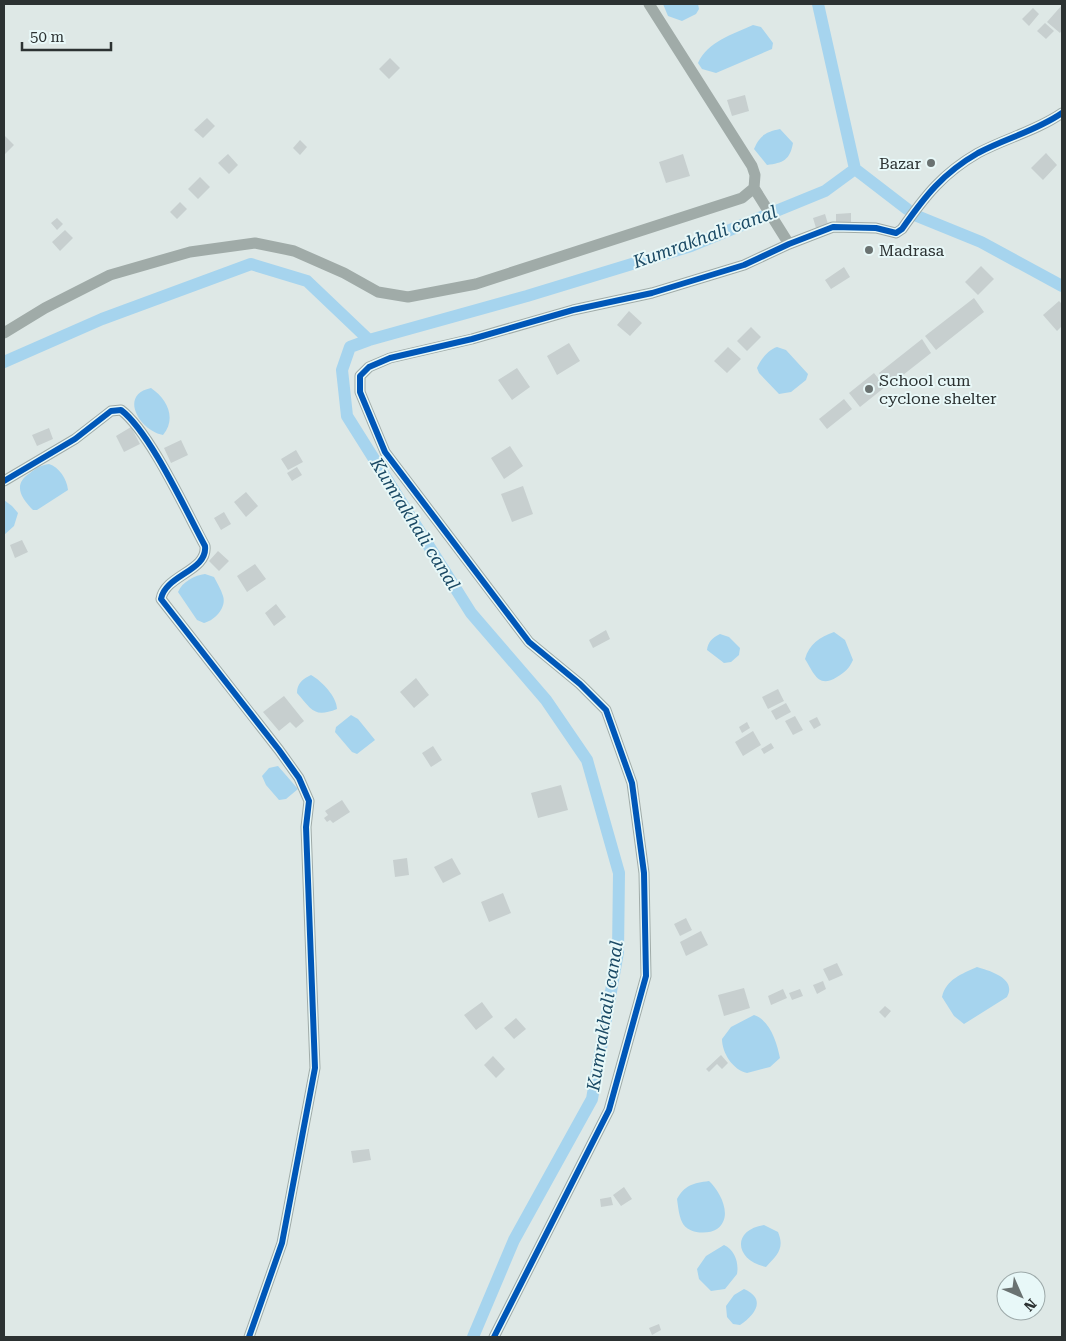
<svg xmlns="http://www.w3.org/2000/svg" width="1066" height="1341" viewBox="0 0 1066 1341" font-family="'Roboto Serif',serif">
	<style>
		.water { fill: #a6d4ee }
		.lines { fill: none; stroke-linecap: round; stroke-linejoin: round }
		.canal { stroke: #a6d4ee; stroke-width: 12 }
		.building { fill: #c7cfcf }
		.street { stroke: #a0aba8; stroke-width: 11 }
		.cycleway-casing { stroke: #e8f8f8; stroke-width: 9 }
		.cycleway { stroke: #0057b8; stroke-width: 6 }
		.poi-dot { fill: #6a7271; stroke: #e8f8f8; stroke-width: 2 }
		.labels { text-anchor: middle; stroke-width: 4; stroke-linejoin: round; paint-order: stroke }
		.poi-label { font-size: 16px; fill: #2c3232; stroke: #e8f8f8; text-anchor: start }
		.water-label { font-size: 18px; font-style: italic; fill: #1a4964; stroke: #e8f8f8 }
	</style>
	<rect width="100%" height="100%" fill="#dee8e6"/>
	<path class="water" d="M663,4H698L699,9L696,14L682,21L668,16Z
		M753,25L761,27L773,43L772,49L716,73L702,69L698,63C708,41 732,35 753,25Z
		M780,129L793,143C790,160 783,163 767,165L754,149C760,135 766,132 780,129Z
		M777,347L786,350L808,374L806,380L791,392L779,394L759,373L757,368C761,359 768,350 777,347Z
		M151,388C167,399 177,418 163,435C140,431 118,395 151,388Z
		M49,464C59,467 67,479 68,490L37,510H33C20,497 13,484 30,473C36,468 41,465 49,464Z
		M4,500L12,506L18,513L14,526L4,535Z
		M205,574L214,577C217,583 221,589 223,596C227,608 214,621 204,623L197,620L178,592C182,582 195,575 205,574Z
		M834,632L845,640L853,660C849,669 845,672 837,677C818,689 814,673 805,659C809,644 820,637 834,632Z
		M720,634L729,637L740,648L739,655L731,662L724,663L707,650C708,642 712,638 720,634Z
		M311,675C322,681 337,697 337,709C314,718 312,710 297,693C297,683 303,679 311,675Z
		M351,715L358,719L375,740L357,754L352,752L335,732L336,727Z
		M278,766L298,789L286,799L279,800L266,785L262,776L269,768Z
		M977,967C991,971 1017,979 1007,997L964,1024L954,1016L942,997C946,979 962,974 977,967Z
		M754,1015C770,1020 777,1043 780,1058L770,1067L747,1073C733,1070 722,1053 722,1039L731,1027Z
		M709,1181C720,1191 734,1217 717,1229C708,1235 687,1234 682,1222C679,1216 678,1206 677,1199C685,1185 693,1183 709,1181Z
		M764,1225L778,1232C785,1249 777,1255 766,1267C735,1261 731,1230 764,1225Z
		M724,1245C735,1250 739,1263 737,1274L725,1289L711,1291L699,1279L697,1269L706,1256Z
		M744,1289C767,1299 755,1315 740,1325L733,1324L727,1317L726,1306L734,1295Z"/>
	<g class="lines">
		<path class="canal" d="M855,169L907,209
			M917,216L981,242L1062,286
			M4,362L102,319L251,264L307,281L369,340
			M473,1337L514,1240L592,1099L618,952L619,873L587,760L546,700L471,613L347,416L342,370L350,347L369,340L527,296L691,246L825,191L855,169L818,4"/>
	</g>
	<path class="building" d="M1062,5V30L1060,33L1047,22Z
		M1033,8L1039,14L1029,26L1022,19Z
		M1045,23L1054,31L1046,39L1037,31Z
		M390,58L400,68L389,79L379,69Z
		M745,95L749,111L732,116L727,100Z
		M207,118L215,126L203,138L194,130Z
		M4,135L14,145L5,154L4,153Z
		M300,140L307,147L300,155L293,148Z
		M1046,153L1057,165L1043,180L1031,168Z
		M228,154L238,165L229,174L218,163Z
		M683,154L690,176L666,183L659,162Z
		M200,177L210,187L198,199L188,189Z
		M180,202L187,209L177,219L170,212Z
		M851,213V222H836V214Z
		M825,214L828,224L816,228L813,218Z
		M57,218L63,224L57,230L51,223Z
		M65,230L73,238L60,251L52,242Z
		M981,266L994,279L978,295L965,282Z
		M844,267L850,277L831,289L825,280Z
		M974,298L984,312L936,350L925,336Z
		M1059,301L1062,304V326L1057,331L1043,315Z
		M629,311L642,323L630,336L617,325Z
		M751,327L761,337L747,351L737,341Z
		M922,339L931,353L889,386L879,373Z
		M569,343L580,361L557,375L547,356Z
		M728,347L741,359L727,373L714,361Z
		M517,368L530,387L512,400L498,380Z
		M874,373L885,387L860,407L849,393Z
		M844,399L852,409L827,429L819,419Z
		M131,427L140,444L124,452L116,436Z
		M49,428L53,439L37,446L32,435Z
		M181,440L188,455L171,463L164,448Z
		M510,446L523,466L504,479L491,458Z
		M296,450L303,462L288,470L281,459Z
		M297,467L302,475L292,481L287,473Z
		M523,486L533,514L512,522L501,494Z
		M246,492L258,506L246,517L234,502Z
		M224,512L231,524L221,530L214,518Z
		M22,540L28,552L15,558L10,545Z
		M218,551L229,561L219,571L209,561Z
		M255,564L266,579L247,592L237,576Z
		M276,604L286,617L274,626L265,613Z
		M606,630L610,639L593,648L589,640Z
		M416,678L429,695L414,708L400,692Z
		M778,689L784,701L768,709L762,697Z
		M284,696L304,721L296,728L290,722L279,731L263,712Z
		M786,703L791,712L776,720L771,711Z
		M795,716L803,730L793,735L785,721Z
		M817,717L821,725L814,729L809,721Z
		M747,722L750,728L742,733L739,727Z
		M753,731L761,745L743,756L735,742Z
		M771,743L774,748L764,754L761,749Z
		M433,746L442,760L431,767L422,753Z
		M561,785L568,810L538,818L531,793Z
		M342,800L350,812L333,823L330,820L327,822L324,818L328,815L325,811Z
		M407,858L409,875L395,877L393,860Z
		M452,858L461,874L443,883L434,867Z
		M503,893L511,913L489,922L481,902Z
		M686,918L692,930L680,936L674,924Z
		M701,931L708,945L686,956L680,942Z
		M837,963L843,975L829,981L823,969Z
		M823,981L826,989L817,994L813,985Z
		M744,988L750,1008L724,1016L718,995Z
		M783,989L787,998L771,1005L768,996Z
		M800,989L803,996L792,1000L789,993Z
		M482,1002L493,1017L476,1030L464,1015Z
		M885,1006L891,1011L885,1018L879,1012Z
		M516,1018L526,1029L514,1039L504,1028Z
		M721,1055L728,1063L722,1069L717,1064L709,1072L706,1069Z
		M493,1056L505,1069L496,1078L484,1065Z
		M369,1149L371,1160L353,1163L351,1151Z
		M624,1187L632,1199L621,1206L613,1195Z
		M611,1197L613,1205L601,1207L600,1199Z
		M659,1324L661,1330L652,1335L649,1328Z"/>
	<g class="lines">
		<path class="street" d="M754,188L789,244
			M4,333L45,308L110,275L190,252L255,243L294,251L344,273L378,292L408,297L476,284L742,198L754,188L755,175L752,166L649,4
			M4,481L75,439L111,411L121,410C150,432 186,511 205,546C208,571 165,575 161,599L279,750L299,778L309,801L306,827L315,1068L282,1243L249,1337
			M494,1337L609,1110L646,976L644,873L632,783L606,710L580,684L529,642L385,452L360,392V376L369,367L390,358L472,339L573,310L652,293L744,265L789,244L833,227L876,228L896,233L902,229C925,196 943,173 978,153C1006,138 1036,131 1062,113"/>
		<defs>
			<path id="cycleway" d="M4,481L75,439L111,411L121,410C150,432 186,511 205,546C208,571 165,575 161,599L279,750L299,778L309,801L306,827L315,1068L282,1243L249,1337
				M494,1337L609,1110L646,976L644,873L632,783L606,710L580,684L529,642L385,452L360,392V376L369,367L390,358L472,339L573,310L652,293L744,265L789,244L833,227L876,228L896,233L902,229C925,196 943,173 978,153C1006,138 1036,131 1062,113"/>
		</defs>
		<use href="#cycleway" class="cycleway-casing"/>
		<use href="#cycleway" class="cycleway"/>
	</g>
	<g class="poi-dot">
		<circle cx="931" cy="163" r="5"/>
		<circle cx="869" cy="250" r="5"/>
		<circle cx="869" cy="389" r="5"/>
	</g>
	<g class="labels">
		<g class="poi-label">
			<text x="921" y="169" text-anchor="end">Bazar</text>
			<text x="879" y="256">Madrasa</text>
			<text x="879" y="386">School cum<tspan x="879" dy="18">cyclone shelter</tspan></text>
		</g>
		<g class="water-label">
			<text transform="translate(705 237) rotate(-20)" y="6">Kumrakhali canal</text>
			<text transform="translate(415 524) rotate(58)" y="6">Kumrakhali canal</text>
			<text transform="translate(605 1016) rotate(-81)" y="6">Kumrakhali canal</text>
		</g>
	</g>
	<rect width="1066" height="1341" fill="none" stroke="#2c3232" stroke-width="10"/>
	<g transform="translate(1021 1296) rotate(135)"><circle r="24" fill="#e8f8f8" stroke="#9da9a9"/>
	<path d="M0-4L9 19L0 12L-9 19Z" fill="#6a7271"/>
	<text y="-8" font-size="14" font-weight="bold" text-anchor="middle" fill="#2c3232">N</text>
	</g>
	<path d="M22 42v8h89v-8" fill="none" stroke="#2c3232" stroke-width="2.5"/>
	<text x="30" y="42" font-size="15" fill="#2c3232" stroke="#e8f8f8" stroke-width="4" paint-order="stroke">50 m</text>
</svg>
